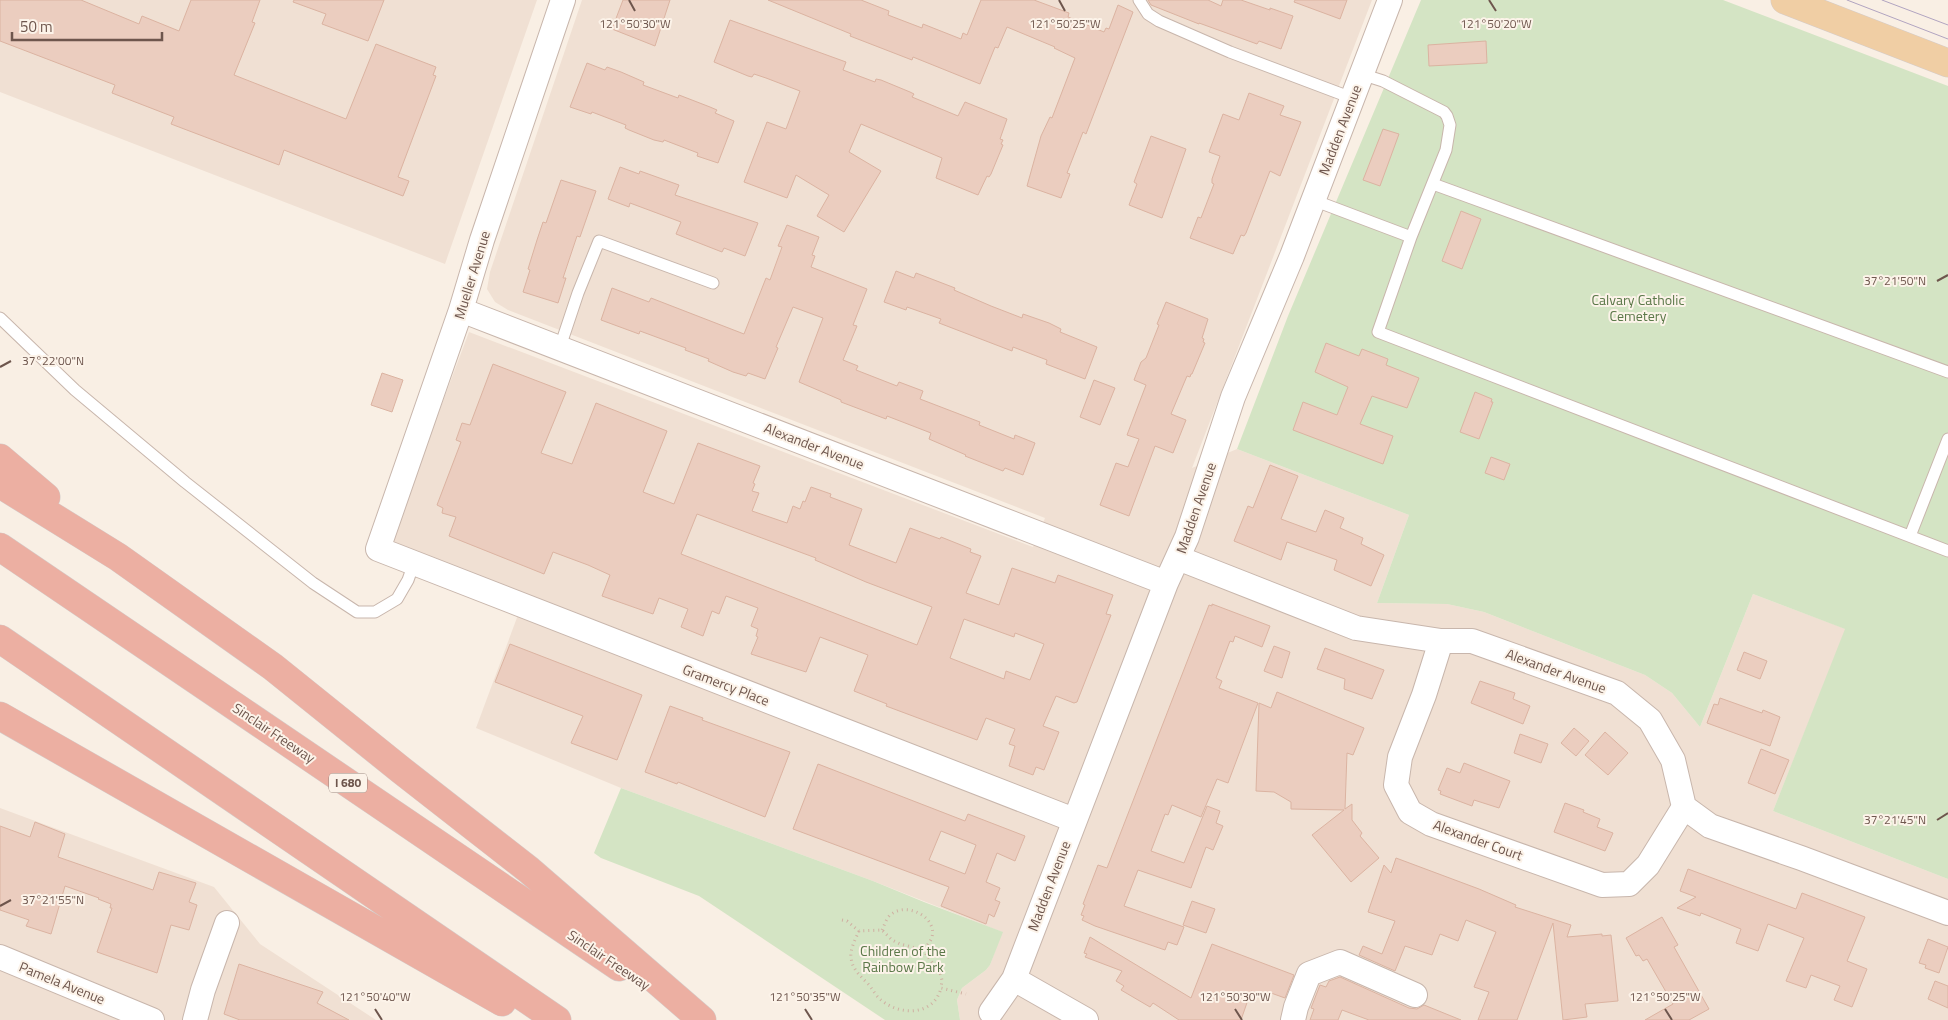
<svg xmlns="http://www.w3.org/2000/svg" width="1948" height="1020" viewBox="0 0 1948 1020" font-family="'Titillium Web',sans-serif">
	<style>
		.residential { fill: #f0e0d3 }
		.green { fill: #d4e4c4 }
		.building { fill: #ebcdbf; stroke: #dbb3a1; fill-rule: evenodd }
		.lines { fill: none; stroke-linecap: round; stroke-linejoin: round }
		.lane-casing { stroke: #c8b6ac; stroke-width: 13 }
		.street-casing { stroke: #c8b6ac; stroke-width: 26 }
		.primary-casing { stroke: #d4ccca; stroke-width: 29 }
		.highway-casing { stroke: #d4ccca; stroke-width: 29 }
		.path { stroke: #cfb0a2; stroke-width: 3; stroke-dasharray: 1 4; stroke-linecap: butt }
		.lane { stroke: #fff; stroke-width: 11 }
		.street { stroke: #fff; stroke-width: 24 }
		.primary { stroke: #f0cea4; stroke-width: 28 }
		.highway { stroke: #ecafa2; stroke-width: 28 }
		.tram { stroke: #b1a4c0; stroke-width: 1 }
		.ticks { fill: none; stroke: #6e564d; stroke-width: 2 }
		.labels { text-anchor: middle; stroke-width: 4; stroke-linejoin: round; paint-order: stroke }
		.shield { fill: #fcf3e9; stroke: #99857c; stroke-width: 1 }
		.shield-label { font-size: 12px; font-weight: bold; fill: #6e564d }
		.street-label { font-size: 14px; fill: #6e564d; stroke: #fcf3e9 }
		.park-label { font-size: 14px; fill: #5b7849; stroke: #fcf3e9 }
		.ticks-label { font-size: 12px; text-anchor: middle; fill: #6e564d; stroke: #fcf3e9; stroke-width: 4; stroke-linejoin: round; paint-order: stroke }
	</style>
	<rect width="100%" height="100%" fill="#f9efe4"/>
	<path class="residential" d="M0,0H537L445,264L0,92Z
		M582,0H1372L1192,468L1237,449L1409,515L1377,603L1447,604L1484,612L1645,675L1672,693L1700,727L1753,594L1846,629L1773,811L1948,879V1020H960L957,1000L962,988L986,970L990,965L1002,932L873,881L621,788L476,728L525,596L390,542L469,332L1033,547L1045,518L508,310L495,302L487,289L490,272Z
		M0,808L214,887L260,944L376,1020H0Z"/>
	<path class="green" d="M1421,0H1723L1948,86V879L1773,811L1845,629L1753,594L1700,727L1672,693L1645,675L1484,612L1447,604L1377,603L1409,515L1237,449L1288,316Z
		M621,788L873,881L924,902L1003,932L990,965L986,970L962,988L957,1000L960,1020H885L699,896L601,858L594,853Z"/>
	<path class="building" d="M0,0H81L139,24L142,16L179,31L191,0H260L252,22L255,23L234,75L346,119L376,44L436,67L433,75L436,76L398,177L409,181L403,196L284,150L279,165L171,124L174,117L112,93L115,85L0,41Z
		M294,0H384L368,41L322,24L326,14L293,2Z
		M623,0H670L655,46L612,29Z
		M768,0H861L889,11L888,15L922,28L923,24L961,39L963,33L967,35L981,0H1034L1069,13L1068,17L1104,32L1106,28L1109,29L1118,5L1133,12L1086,134L1083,132L1067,173L1070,174L1061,198L1027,186L1041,136L1050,117L1052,118L1075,58L1054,48L1055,47L1007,27L998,48L995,47L980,84L913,57L912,60L850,36L851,34Z
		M1148,0H1208L1221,6L1223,0H1241L1270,10V8L1293,16L1281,49L1259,41L1257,44L1199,23V24L1151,5Z
		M1295,0H1347L1340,19L1294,2Z
		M730,20L846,62L843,70L875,82L876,79L881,80L910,92L914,94L912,97L958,116L965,102L1007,119L1000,139L1003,140L1001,144L1003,145L991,174L989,177L987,176L978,195L936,178L942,158L861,124L849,152L881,171L844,232L817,216L829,195L796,175L787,198L744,182L767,122L786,129L800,91L766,78L754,74L752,77L748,76L714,62Z
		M1486,41L1487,63L1429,66L1428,45Z
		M587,63L605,70L607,67L621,72L644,82L643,85L678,98L679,95L710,107L717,110L715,113L734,121L718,163L697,156L698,153L664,140L663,142L654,140L629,130L625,128L626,125L592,112L591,114L570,107Z
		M1249,93L1284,106L1280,115L1301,122L1280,176L1270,171L1246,233L1244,236L1241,235L1233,254L1190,238L1198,217L1201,218L1214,184L1212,183V179L1220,156L1209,152L1223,114L1239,120Z
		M1383,129L1399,134L1380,186L1363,180Z
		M1151,136L1186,149L1162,218L1129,205L1137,184L1134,182Z
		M620,167L639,174L640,171L679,185L675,195L758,223L745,256L724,248L722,252L676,234L681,222L630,203L629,207L608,199Z
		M561,180L596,191L580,237L577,236L563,278H566L558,303L523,292L530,270L528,269L537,240L543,222L546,223Z
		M1461,211L1481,219L1462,269L1442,261Z
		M787,225L819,237L812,255L815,256L811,267L867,289L853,325L857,326L843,360L858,366L856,370L897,386L899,382L923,391L920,399L980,422L979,425L1014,439L1015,435L1035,443L1023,475L1005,468L1003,471L965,456L966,455L929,439L931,433L887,416L886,419L841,402V400L799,382L823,318L793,307L776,347L778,348L765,379L748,373L746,376L733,372L708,361L709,359L685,350L686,348L640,331L639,334L601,320L612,288L649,302L651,298L744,334L766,278L770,280L782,247L778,246Z
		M896,271L914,278L916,273L955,288L954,290L991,306L1022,318L1023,314L1049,323L1061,329L1060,332L1097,347L1085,379L1046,364L1047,360L1013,347L1012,351L939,323L941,319L907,307L906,310L884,302Z
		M1166,302L1208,319L1202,338L1204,339L1203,342L1205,343L1192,374H1191L1190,377L1187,376L1171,414L1186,420L1173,453L1155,446L1129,516L1100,505L1116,463L1128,467L1139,439L1127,435L1146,385L1134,380L1141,362L1146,358L1159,325L1157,324Z
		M1326,343L1359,356L1362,349L1388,359L1386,365L1419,378L1407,408L1372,396L1360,424L1393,436L1383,464L1293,430L1303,402L1337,415L1348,387L1315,372Z
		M493,364L566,392L541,453L572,464L596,403L667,431L643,492L674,504L698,443L760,466L753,483L755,484L752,491L759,493L752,511L787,523L793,506L800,509L803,501L805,502L811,487L831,494L830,497L862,509L849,545L896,563L910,528L940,539L941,537L971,549L970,552L981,556L966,593L999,605L1012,568L1055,583L1058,575L1113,595L1106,614L1111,615L1077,702L1074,703L1056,696L1043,726L1059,732L1044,770L1036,767L1033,775L1009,766L1015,746L1009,744L1015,729L986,718L977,740L886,706L887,704L854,691L868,655L820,637L806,672L751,654L758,637L756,636L758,629L751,626L758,608L726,596L719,614L712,611L703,636L681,627L688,609L659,598L653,614L602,596L610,575L588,565L553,552L544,574L449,536L456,517L442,513L443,508L437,505L461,442L456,440L462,423L470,425ZM697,514L816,558L815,560L866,582L932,607L917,645L681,554ZM964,619L1014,637L1015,633L1044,644L1030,680L1006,671L1004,679L950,658Z
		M382,373L403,380L392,412L371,405Z
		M1094,380L1115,388L1100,425L1080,417Z
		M1475,392L1492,399L1491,402H1493L1479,439L1460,432Z
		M1491,457L1510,464L1504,480L1485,473Z
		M1270,465L1298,476L1281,519L1316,532L1325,510L1344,518L1340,528L1363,538L1361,544L1384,555L1371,586L1334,570L1337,560L1287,542L1281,560L1234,541L1248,506L1253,508Z
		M1212,604L1270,626L1262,647L1235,636L1233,642L1230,641L1216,678L1222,681L1219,688L1258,703L1228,783L1217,779L1201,817L1172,805L1168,815L1165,814L1151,851L1184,863L1207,806L1220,811L1216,823L1223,826L1213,850L1206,847L1191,888L1138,870L1124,906L1184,927L1177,945L1168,942L1165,950L1095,926L1082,920L1084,916L1081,915L1085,905L1083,904L1098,865L1107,868L1209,605L1212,606Z
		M510,644L642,695L617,760L571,743L583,716L495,682Z
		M1274,646L1290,652L1282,678L1264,671Z
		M1325,648L1384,670L1372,699L1344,689L1345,679L1317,669Z
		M1744,652L1767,661L1760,679L1737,670Z
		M1480,681L1515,693L1513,699L1530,706L1523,724L1471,703Z
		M1277,692L1364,728L1353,755L1347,753L1345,809L1352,804V820L1362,833L1360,836L1379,858L1351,882L1312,835L1344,810L1291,809V802L1274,792L1256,791L1259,703L1271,708Z
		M1720,698L1762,713L1763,710L1780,717L1770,746L1707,723L1714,704L1718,705Z
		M670,706L703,718L702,720L790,752L765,817L678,782L677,784L645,772Z
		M1574,728L1589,741L1576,756L1561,743Z
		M1605,732L1628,753L1608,775L1585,755Z
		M1520,734L1548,744L1541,763L1514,753Z
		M1761,749L1789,760L1775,794L1748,783Z
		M1464,763L1510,781L1499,808L1474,800L1472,806L1440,794L1441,791L1438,790L1447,768L1460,773Z
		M818,764L965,821L968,814L1025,836L1015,861L997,853L986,882L1000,888L995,900L1000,902L994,917L989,914L986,924L941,906L949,887L793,829ZM941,831L976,845L965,874L929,860Z
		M1565,803L1584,810L1583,812L1600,819L1597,827L1613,833L1605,851L1554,832Z
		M35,822L65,834L58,857L153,890L159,872L196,883L189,902L197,905L189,930L171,925L157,973L97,952L112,908H110L111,904L98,899L99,898L65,886L51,934L26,926L29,920L0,910V826L30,837Z
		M1396,858L1479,889L1516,905L1515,907L1571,925L1567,937L1602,934V936L1611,935L1618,1001L1585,1004L1587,1017L1563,1020L1553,923L1517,1020H1478L1489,992L1474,987L1496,932L1466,920L1458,941L1440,934L1432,955L1405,946L1395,971L1359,955L1363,946L1382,954L1395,921L1368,912L1384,865L1391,873Z
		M1688,869L1796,909L1802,893L1865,917L1847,961L1867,969L1852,1007L1834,1000L1840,986L1811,975L1806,988L1786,981L1804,938L1768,924L1758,951L1736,943L1741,929L1701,913L1700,916L1677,908L1696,897L1680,891Z
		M1192,901L1215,909L1206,933L1183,925Z
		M1662,917L1678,945L1674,947L1709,1009L1689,1020H1645L1673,1004L1647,959L1643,961L1639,955L1636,956L1626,938Z
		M1090,937L1191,998L1212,944L1294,975L1285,998L1271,993L1269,998L1251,991L1241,1020H1179L1153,1003L1150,1007L1121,990L1124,986L1116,981L1122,971L1085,957L1087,954L1084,953Z
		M1928,939L1948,947L1939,973L1925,968L1926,965L1919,963Z
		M239,964L323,992L317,1003L349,1020H240L224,1014Z
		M1340,977L1409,1008L1417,1009L1424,1005L1461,1020H1369L1342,1010L1338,1020H1310L1314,1009L1311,1008L1320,985L1326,987L1329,981Z
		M1935,981L1948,986V1008L1928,999Z"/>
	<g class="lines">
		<defs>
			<path id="lane" d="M1139,0L1148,14L1159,21L1230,52L1352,98
				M1361,74L1383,81L1444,112L1447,116L1450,125L1446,150L1411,237L1378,332L1948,551
				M1433,184L1948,372
				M1313,200L1411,237
				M0,318L75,390L185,482L313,583L357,612H375L397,599L408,580L414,563
				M560,347L578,293L599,241L713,283
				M1910,536L1948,439"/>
			<path id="street" d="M563,0L482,240L461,310L378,549L1074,820
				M461,310L1166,583
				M1178,558L1356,628L1441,641H1472L1617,693L1650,720L1673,760L1684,807L1710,826L1801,858L1948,913
				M1441,641L1424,695L1400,757L1396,785L1410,812L1431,824L1602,885L1629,884L1648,865L1684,807
				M0,957L152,1020
				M1014,979L1086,1020
				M991,1012L1014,979L1166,583L1187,537L1233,397L1292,256L1390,0
				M195,1020L203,990L227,923
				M1293,1020L1296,1007L1309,974L1340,962L1415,995"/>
			<path id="primary" d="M1785,0L1948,63"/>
			<path id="highway" d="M0,458L46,497
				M0,484L118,557L273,667L401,770L529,870L702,1020
				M0,547L619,967
				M0,639L557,1020
				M0,716L502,1002"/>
		</defs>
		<use href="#lane" class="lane-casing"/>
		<use href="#street" class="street-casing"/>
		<use href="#primary" class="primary-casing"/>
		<use href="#highway" class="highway-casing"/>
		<path class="path" d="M842,920L847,921L859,931L882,930L892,940L900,944L923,950L940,973L942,980L941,988L966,994
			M882,930C885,924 887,916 893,913C908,903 937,917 932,937C931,941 926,947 923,950
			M859,931C856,938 850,949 851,957C852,970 861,976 869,985C873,990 876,996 881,1000C900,1016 934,1016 941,988"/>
		<use href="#lane" class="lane"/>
		<use href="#street" class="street"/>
		<use href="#primary" class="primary"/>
		<use href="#highway" class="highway"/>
		<path class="tram" d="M1847,0L1948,39
			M1882,0L1948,25"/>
	</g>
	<path class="ticks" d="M629,0L635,11M1059,0L1065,11M1489,0L1496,11M1937,281L1948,275M0,367L11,361M1937,820L1948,813M0,906L11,900M375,1009L382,1020M805,1009L812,1020M1235,1009L1242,1020M1665,1009L1672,1020"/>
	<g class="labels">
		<rect class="shield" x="329" y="773.5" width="38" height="19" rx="4"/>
		<g class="shield-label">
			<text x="348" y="787">I 680</text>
		</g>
		<g class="street-label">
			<text transform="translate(1340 130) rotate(-69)" y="5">Madden Avenue</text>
			<text transform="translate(472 275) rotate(-73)" y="5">Mueller Avenue</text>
			<text transform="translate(814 446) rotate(21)" y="5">Alexander Avenue</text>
			<text transform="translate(1196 508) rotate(-71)" y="5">Madden Avenue</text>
			<text transform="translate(1556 671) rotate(20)" y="5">Alexander Avenue</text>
			<text transform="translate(726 685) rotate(21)" y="5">Gramercy Place</text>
			<text transform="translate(274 733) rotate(34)" y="5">Sinclair Freeway</text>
			<text transform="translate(1478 840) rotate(20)" y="5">Alexander Court</text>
			<text transform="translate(1049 886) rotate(-69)" y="5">Madden Avenue</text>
			<text transform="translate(609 960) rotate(34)" y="5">Sinclair Freeway</text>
			<text transform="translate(62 983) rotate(22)" y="5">Pamela Avenue</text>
		</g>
		<g class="park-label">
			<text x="1638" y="305">Calvary Catholic<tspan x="1638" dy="16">Cemetery</tspan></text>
			<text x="903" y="956">Children of the<tspan x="903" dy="16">Rainbow Park</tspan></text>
		</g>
	</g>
	<g class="ticks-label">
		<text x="635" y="28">121°50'30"W</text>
		<text x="1065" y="28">121°50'25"W</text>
		<text x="1496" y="28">121°50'20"W</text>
		<text x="1895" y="285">37°21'50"N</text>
		<text x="53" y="365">37°22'00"N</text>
		<text x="1895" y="824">37°21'45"N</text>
		<text x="53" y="904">37°21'55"N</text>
		<text x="375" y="1001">121°50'40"W</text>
		<text x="805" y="1001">121°50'35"W</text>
		<text x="1235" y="1001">121°50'30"W</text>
		<text x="1665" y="1001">121°50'25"W</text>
	</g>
	<path d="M12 32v8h150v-8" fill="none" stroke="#6e564d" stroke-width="2.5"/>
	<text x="20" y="32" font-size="15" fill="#6e564d" stroke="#fcf3e9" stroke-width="4" paint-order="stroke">50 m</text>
</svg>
